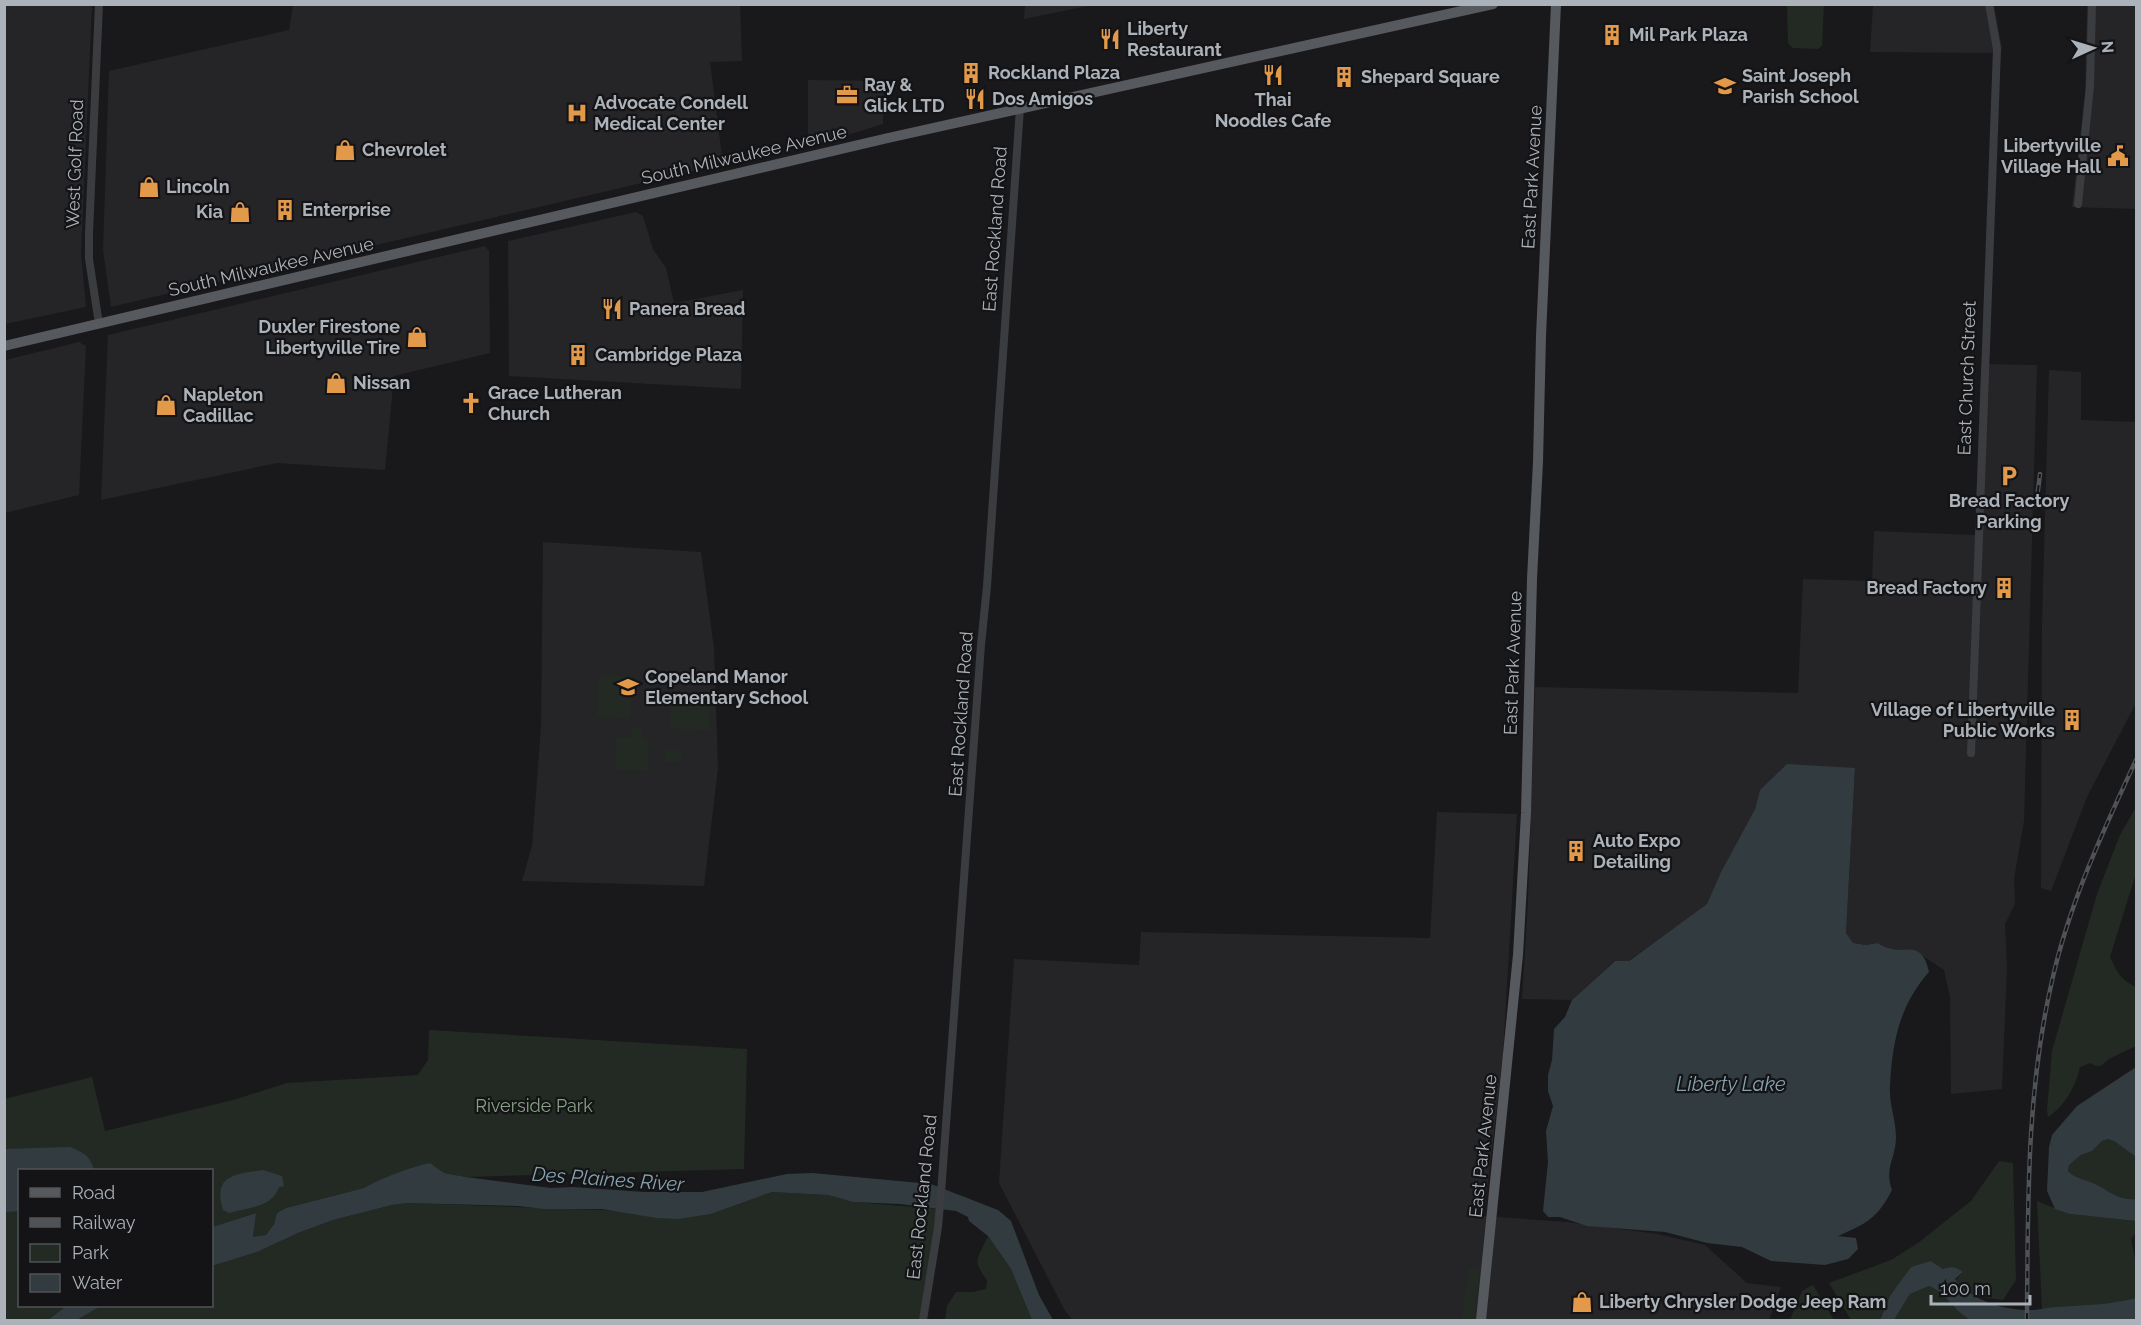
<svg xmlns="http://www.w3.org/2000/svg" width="2141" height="1325" viewBox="0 0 2141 1325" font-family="Raleway,sans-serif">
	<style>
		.built { fill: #252527 }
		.green { fill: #232a23 }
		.water { fill: #323b3f }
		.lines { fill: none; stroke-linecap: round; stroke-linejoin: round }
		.minor { stroke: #3a3c3f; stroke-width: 8 }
		.major { stroke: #56595e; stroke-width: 10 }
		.rail-casing { stroke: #4f5256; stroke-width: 4.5 }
		.rail { stroke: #141416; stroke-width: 2; stroke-dasharray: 7; stroke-linecap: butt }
		.labels { text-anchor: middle; stroke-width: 4.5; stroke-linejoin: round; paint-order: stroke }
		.poi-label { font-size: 18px; font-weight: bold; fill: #acb2b9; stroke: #141416; text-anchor: start }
		.street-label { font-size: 18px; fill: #acb2b9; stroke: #141416 }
		.park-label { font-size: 18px; fill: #88a285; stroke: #141416 }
		.water-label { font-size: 20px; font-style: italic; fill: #87a3b0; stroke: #141416 }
	</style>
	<rect width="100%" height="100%" fill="#19191b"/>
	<path class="built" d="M5,4L92,5L81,253L86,307L5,324Z
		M645,5H740L742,61L710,62L723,164L111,307L103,250L109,71L289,30L293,5Z
		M1025,5V4L1092,5L1024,19Z
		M1873,5H1994L2002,48L1991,53L1870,52Z
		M2087,5H2136V209L2072,207L2085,93Z
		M808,80L884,81L883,124L808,147Z
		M636,212L643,216L653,249L666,268L674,303L743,290L741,389L509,376L508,241Z
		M485,246L489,251L490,353L394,376L385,470L277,463L101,500L108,335Z
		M79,342L86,346L79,495L5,513V360Z
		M1981,364L2037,365L2024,821L2014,879L2015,904L2005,924L2007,967L2002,1089L1951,1094L1950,997L1944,970L1914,950L1887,949L1878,943L1866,945L1852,943L1846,933L1855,768L1760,790L1755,809L1721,872L1707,905L1628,961H1614L1572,1000L1522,999L1528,901L1535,687L1798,693L1803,579L1872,581L1874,531L1975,535Z
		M2049,370L2081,372V420L2136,422V703L2087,797L2051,891L2041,888L2042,625Z
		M543,542L701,552L714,648L718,768L704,886L522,881L532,846L541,726Z
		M1437,812L1517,814L1503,1055L1484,1216L1567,1222L1658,1234L1705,1245L1747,1283L1781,1287L1769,1320H1072L1064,1309L999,1183L1014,959L1139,965L1141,932L1430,938Z"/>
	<path class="green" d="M1787,5H1824L1822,46L1818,49L1793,48L1788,43Z
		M599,675L632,676L630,718L597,717Z
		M671,700L710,701L709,730L670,729Z
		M632,728H642V739H649L648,771L615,770L616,737L632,738Z
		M666,750L682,751L681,763L665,762Z
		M2136,807V873L2110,957C2117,972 2121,980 2136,987V1046L2109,1059L2101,1066H2096L2090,1063L2080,1067C2076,1086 2064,1107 2048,1117L2047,1110L2052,1051L2097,894L2120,835Z
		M429,1030L747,1049L744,1169L466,1177L444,1173L430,1163C413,1166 379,1179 364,1188L286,1208L277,1213L274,1224L266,1235L253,1238L255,1213L212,1227V1170H20V1306H66L48,1320H5L4,1099L92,1077L105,1131L233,1100L287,1083L418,1075L428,1060Z
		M2108,1139L2114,1141L2136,1157V1199C2118,1201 2110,1192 2095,1184C2085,1179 2076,1179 2068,1171L2069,1165L2081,1155L2092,1151L2102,1141Z
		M1999,1161L2013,1163L2016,1280L2003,1300L1973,1296L1956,1280L1963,1272L1948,1267L1943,1269L1931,1261L1882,1314L1880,1320H1851L1829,1283L1891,1260L1918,1243L1971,1201Z
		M772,1192L828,1195L853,1202L940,1209L923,1320H77L101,1306H212V1266L257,1252L298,1233L333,1220L392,1205L407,1203L711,1214Z
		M2037,1201L2070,1214L2136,1221V1233L2131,1239L2136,1264V1298L2113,1304L2042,1309Z
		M988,1236L1011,1269L1032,1320H945L947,1306L956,1292H973L986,1289L987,1280C971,1259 978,1259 988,1236Z
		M1468,1268L1480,1269L1474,1320H1462Z
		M1813,1285L1834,1320H1790L1802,1291Z
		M1929,1286C1947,1293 1954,1312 1971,1320H1894L1910,1294Z"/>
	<path class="water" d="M1787,764L1855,768L1846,933L1853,943L1866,945L1878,943C1901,960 1921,934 1929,972C1899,1006 1892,1043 1890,1087C1889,1104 1896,1120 1896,1137C1896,1158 1884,1168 1892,1190C1877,1219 1867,1223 1838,1236L1856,1238L1858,1249L1848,1259L1825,1265L1771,1261L1742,1247L1707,1243L1665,1232L1587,1226L1560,1217H1548L1543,1211L1548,1162L1546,1131L1553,1106L1548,1091V1075L1552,1060L1554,1029L1565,1017L1572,1000L1615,961H1629L1707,904L1721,872L1755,809L1760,790Z
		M2136,1067V1157L2114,1141L2108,1139L2102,1141L2092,1151L2081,1155L2069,1165L2068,1171C2076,1179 2085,1179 2095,1184C2110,1191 2118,1201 2136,1199V1221L2070,1214L2055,1209L2047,1191L2049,1147L2052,1135L2077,1106Z
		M70,1147C84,1153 90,1155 94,1170H20L19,1211L5,1212V1149Z
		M430,1163L444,1173L466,1177L551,1188L573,1187L644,1192H702L787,1174L812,1173L931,1184L998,1210L1011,1221L1039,1295L1053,1320H1032L1011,1269L988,1236L969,1221L968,1217L956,1211L900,1204L853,1202L828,1195L772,1192L711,1214L677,1219L656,1218L602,1209H544L518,1206L407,1203L392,1205L333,1220L298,1233L257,1252L212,1266V1227L256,1213L253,1237L266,1235L274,1224L277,1213L286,1208L364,1188C379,1179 413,1166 430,1163Z
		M263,1170L282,1176L284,1186L279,1187C272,1208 248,1207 229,1213L223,1210C212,1174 237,1174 263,1170Z
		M1931,1261L1943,1269C1950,1266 1957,1267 1963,1272L1955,1279C1973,1302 2006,1311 2035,1310C2043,1309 2050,1307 2058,1307C2085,1305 2110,1305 2136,1298V1320H1971C1954,1312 1947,1293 1929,1286L1910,1294L1894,1320H1880L1890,1296L1911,1267Z
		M66,1306H101L77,1320H48Z"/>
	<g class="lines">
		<path class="minor" d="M2078,204L2090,86L2092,4
			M99,324L89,259V233L99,4
			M1971,753L1997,49L1989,4
			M923,1320L938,1227L941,1193L981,645L987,586L1020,108"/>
		<path class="major" d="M4,346L888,138L1493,4
			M1481,1320L1518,955L1526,813L1532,579L1538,462L1541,336L1556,4"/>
		<defs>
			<path id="rail" d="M2036,506L2040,474
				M2027,1320C2028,1206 2026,1093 2052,981C2069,904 2103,831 2136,760"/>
		</defs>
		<use href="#rail" class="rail-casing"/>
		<use href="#rail" class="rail"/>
	</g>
	<defs>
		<symbol id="building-bare" viewBox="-9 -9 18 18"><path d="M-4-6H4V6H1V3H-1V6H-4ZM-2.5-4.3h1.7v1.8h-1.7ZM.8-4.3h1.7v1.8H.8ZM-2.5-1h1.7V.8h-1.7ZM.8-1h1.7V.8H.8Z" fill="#e2994a" stroke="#141416" stroke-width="2.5" paint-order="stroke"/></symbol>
		<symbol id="restaurant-bare" viewBox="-9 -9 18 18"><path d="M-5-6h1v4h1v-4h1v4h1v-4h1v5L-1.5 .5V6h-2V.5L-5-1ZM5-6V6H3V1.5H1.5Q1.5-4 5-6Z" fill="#e2994a" stroke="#141416" stroke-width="2.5" paint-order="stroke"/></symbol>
		<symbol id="school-bare" viewBox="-9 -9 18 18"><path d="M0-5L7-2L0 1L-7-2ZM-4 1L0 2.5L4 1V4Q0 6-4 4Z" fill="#e2994a" stroke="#141416" stroke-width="2.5" paint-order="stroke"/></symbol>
		<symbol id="office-bare" viewBox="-9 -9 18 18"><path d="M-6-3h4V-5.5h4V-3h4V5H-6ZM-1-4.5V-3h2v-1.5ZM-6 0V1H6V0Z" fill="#e2994a" stroke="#141416" stroke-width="2.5" paint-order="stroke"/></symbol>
		<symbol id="hospital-bare" viewBox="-9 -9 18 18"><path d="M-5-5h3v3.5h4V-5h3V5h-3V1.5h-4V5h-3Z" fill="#e2994a" stroke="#141416" stroke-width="2.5" paint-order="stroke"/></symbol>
		<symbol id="shop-bare" viewBox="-9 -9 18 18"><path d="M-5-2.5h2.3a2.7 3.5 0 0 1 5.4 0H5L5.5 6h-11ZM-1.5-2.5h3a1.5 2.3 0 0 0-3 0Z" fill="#e2994a" stroke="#141416" stroke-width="2.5" paint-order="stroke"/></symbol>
		<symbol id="civic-bare" viewBox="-9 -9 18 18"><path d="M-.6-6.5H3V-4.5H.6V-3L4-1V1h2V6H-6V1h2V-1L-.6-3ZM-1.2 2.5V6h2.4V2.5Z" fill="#e2994a" stroke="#141416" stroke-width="2.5" paint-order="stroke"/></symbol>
		<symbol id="church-bare" viewBox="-9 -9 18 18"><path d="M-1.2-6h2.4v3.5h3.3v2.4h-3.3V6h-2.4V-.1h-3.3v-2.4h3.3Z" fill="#e2994a" stroke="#141416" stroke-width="2.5" paint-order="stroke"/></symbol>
		<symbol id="parking-bare" viewBox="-9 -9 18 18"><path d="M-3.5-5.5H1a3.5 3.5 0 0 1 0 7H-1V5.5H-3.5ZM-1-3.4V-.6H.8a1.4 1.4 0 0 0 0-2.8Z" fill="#e2994a" stroke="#141416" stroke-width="2.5" paint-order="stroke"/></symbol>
	</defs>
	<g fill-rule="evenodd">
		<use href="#building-bare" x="1597" y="20" width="30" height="30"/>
		<use href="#restaurant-bare" x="1095" y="24" width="30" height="30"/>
		<use href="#building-bare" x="956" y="58" width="30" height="30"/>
		<use href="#restaurant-bare" x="1258" y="60" width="30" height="30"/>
		<use href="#building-bare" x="1329" y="62" width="30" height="30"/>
		<use href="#school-bare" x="1710" y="71" width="30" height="30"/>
		<use href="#office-bare" x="832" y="80" width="30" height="30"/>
		<use href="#restaurant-bare" x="960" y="84" width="30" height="30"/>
		<use href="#hospital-bare" x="562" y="98" width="30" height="30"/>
		<use href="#shop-bare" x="330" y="135" width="30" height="30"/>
		<use href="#civic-bare" x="2103" y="141" width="30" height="30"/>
		<use href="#shop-bare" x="134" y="172" width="30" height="30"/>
		<use href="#building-bare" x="270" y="195" width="30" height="30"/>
		<use href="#shop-bare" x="225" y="197" width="30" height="30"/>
		<use href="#restaurant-bare" x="597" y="294" width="30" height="30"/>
		<use href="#shop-bare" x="402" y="322" width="30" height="30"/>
		<use href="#building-bare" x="563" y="340" width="30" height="30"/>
		<use href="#shop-bare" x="321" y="368" width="30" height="30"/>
		<use href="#church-bare" x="456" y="388" width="30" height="30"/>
		<use href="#shop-bare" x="151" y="390" width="30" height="30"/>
		<use href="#parking-bare" x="1994" y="461" width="30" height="30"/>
		<use href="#building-bare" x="1989" y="573" width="30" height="30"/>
		<use href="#school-bare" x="613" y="672" width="30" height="30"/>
		<use href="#building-bare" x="2057" y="705" width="30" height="30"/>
		<use href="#building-bare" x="1561" y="836" width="30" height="30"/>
		<use href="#shop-bare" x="1567" y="1287" width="30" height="30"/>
	</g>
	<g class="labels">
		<g class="poi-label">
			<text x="1127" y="35">Liberty<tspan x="1127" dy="21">Restaurant</tspan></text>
			<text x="1629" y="41">Mil Park Plaza</text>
			<text x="988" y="79">Rockland Plaza</text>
			<text x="1742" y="82">Saint Joseph<tspan x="1742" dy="21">Parish School</tspan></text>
			<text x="1361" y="83">Shepard Square</text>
			<text x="864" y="91">Ray &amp;<tspan x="864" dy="21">Glick LTD</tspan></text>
			<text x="992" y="105">Dos Amigos</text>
			<text x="1273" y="106" text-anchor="middle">Thai<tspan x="1273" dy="21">Noodles Cafe</tspan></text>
			<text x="594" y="109">Advocate Condell<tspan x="594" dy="21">Medical Center</tspan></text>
			<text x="2101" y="152" text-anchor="end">Libertyville<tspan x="2101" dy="21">Village Hall</tspan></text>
			<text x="362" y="156">Chevrolet</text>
			<text x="166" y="193">Lincoln</text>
			<text x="302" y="216">Enterprise</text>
			<text x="223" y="218" text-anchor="end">Kia</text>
			<text x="629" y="315">Panera Bread</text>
			<text x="400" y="333" text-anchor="end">Duxler Firestone<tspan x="400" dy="21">Libertyville Tire</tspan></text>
			<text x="595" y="361">Cambridge Plaza</text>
			<text x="353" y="389">Nissan</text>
			<text x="488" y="399">Grace Lutheran<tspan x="488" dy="21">Church</tspan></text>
			<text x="183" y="401">Napleton<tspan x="183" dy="21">Cadillac</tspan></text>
			<text x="2009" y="507" text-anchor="middle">Bread Factory<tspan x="2009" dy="21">Parking</tspan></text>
			<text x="1987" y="594" text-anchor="end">Bread Factory</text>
			<text x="645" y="683">Copeland Manor<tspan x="645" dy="21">Elementary School</tspan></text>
			<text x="2055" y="716" text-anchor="end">Village of Libertyville<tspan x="2055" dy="21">Public Works</tspan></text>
			<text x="1593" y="847">Auto Expo<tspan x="1593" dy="21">Detailing</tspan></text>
			<text x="1599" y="1308">Liberty Chrysler Dodge Jeep Ram</text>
		</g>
		<g class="street-label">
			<text transform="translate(744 155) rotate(-13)" y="6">South Milwaukee Avenue</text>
			<text transform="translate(75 164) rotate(-88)" y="6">West Golf Road</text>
			<text transform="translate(1532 177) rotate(-87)" y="6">East Park Avenue</text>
			<text transform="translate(995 229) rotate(-86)" y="6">East Rockland Road</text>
			<text transform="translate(271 267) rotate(-13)" y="6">South Milwaukee Avenue</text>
			<text transform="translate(1967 378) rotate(-88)" y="6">East Church Street</text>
			<text transform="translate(1513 663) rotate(-88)" y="6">East Park Avenue</text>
			<text transform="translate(961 714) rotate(-86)" y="6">East Rockland Road</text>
			<text transform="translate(1483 1146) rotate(-84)" y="6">East Park Avenue</text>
			<text transform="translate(922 1197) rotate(-84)" y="6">East Rockland Road</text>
		</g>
		<g class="park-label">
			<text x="534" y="1112">Riverside Park</text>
		</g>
		<g class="water-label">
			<text x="1731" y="1091">Liberty Lake</text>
			<text transform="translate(608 1179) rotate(4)" y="7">Des Plaines River</text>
		</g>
	</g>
	<rect width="2141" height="1325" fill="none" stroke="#acb2b9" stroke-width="12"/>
	<rect x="18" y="1169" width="195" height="138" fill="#141416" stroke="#515357" stroke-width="1.5"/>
	<rect x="30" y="1188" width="30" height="9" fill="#56595e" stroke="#515357" stroke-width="1.5"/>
	<text x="72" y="1199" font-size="18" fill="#acb2b9">Road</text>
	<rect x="30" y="1218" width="30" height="9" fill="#4f5256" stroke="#515357" stroke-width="1.5"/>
	<text x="72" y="1229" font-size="18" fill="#acb2b9">Railway</text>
	<rect x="30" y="1244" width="30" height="18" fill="#232a23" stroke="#515357" stroke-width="1.5"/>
	<text x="72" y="1259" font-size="18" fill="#acb2b9">Park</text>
	<rect x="30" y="1274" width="30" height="18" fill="#323b3f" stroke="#515357" stroke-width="1.5"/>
	<text x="72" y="1289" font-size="18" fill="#acb2b9">Water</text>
	<g transform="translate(2093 48) rotate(86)" stroke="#141416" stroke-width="4.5" paint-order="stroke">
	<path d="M0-4.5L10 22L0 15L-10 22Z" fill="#acb2b9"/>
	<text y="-9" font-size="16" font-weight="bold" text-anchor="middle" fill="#acb2b9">N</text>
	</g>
	<path d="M1931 1295v9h99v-9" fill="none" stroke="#acb2b9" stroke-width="3"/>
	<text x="1940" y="1295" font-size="18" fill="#acb2b9" stroke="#141416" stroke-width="4.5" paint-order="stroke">100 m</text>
</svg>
